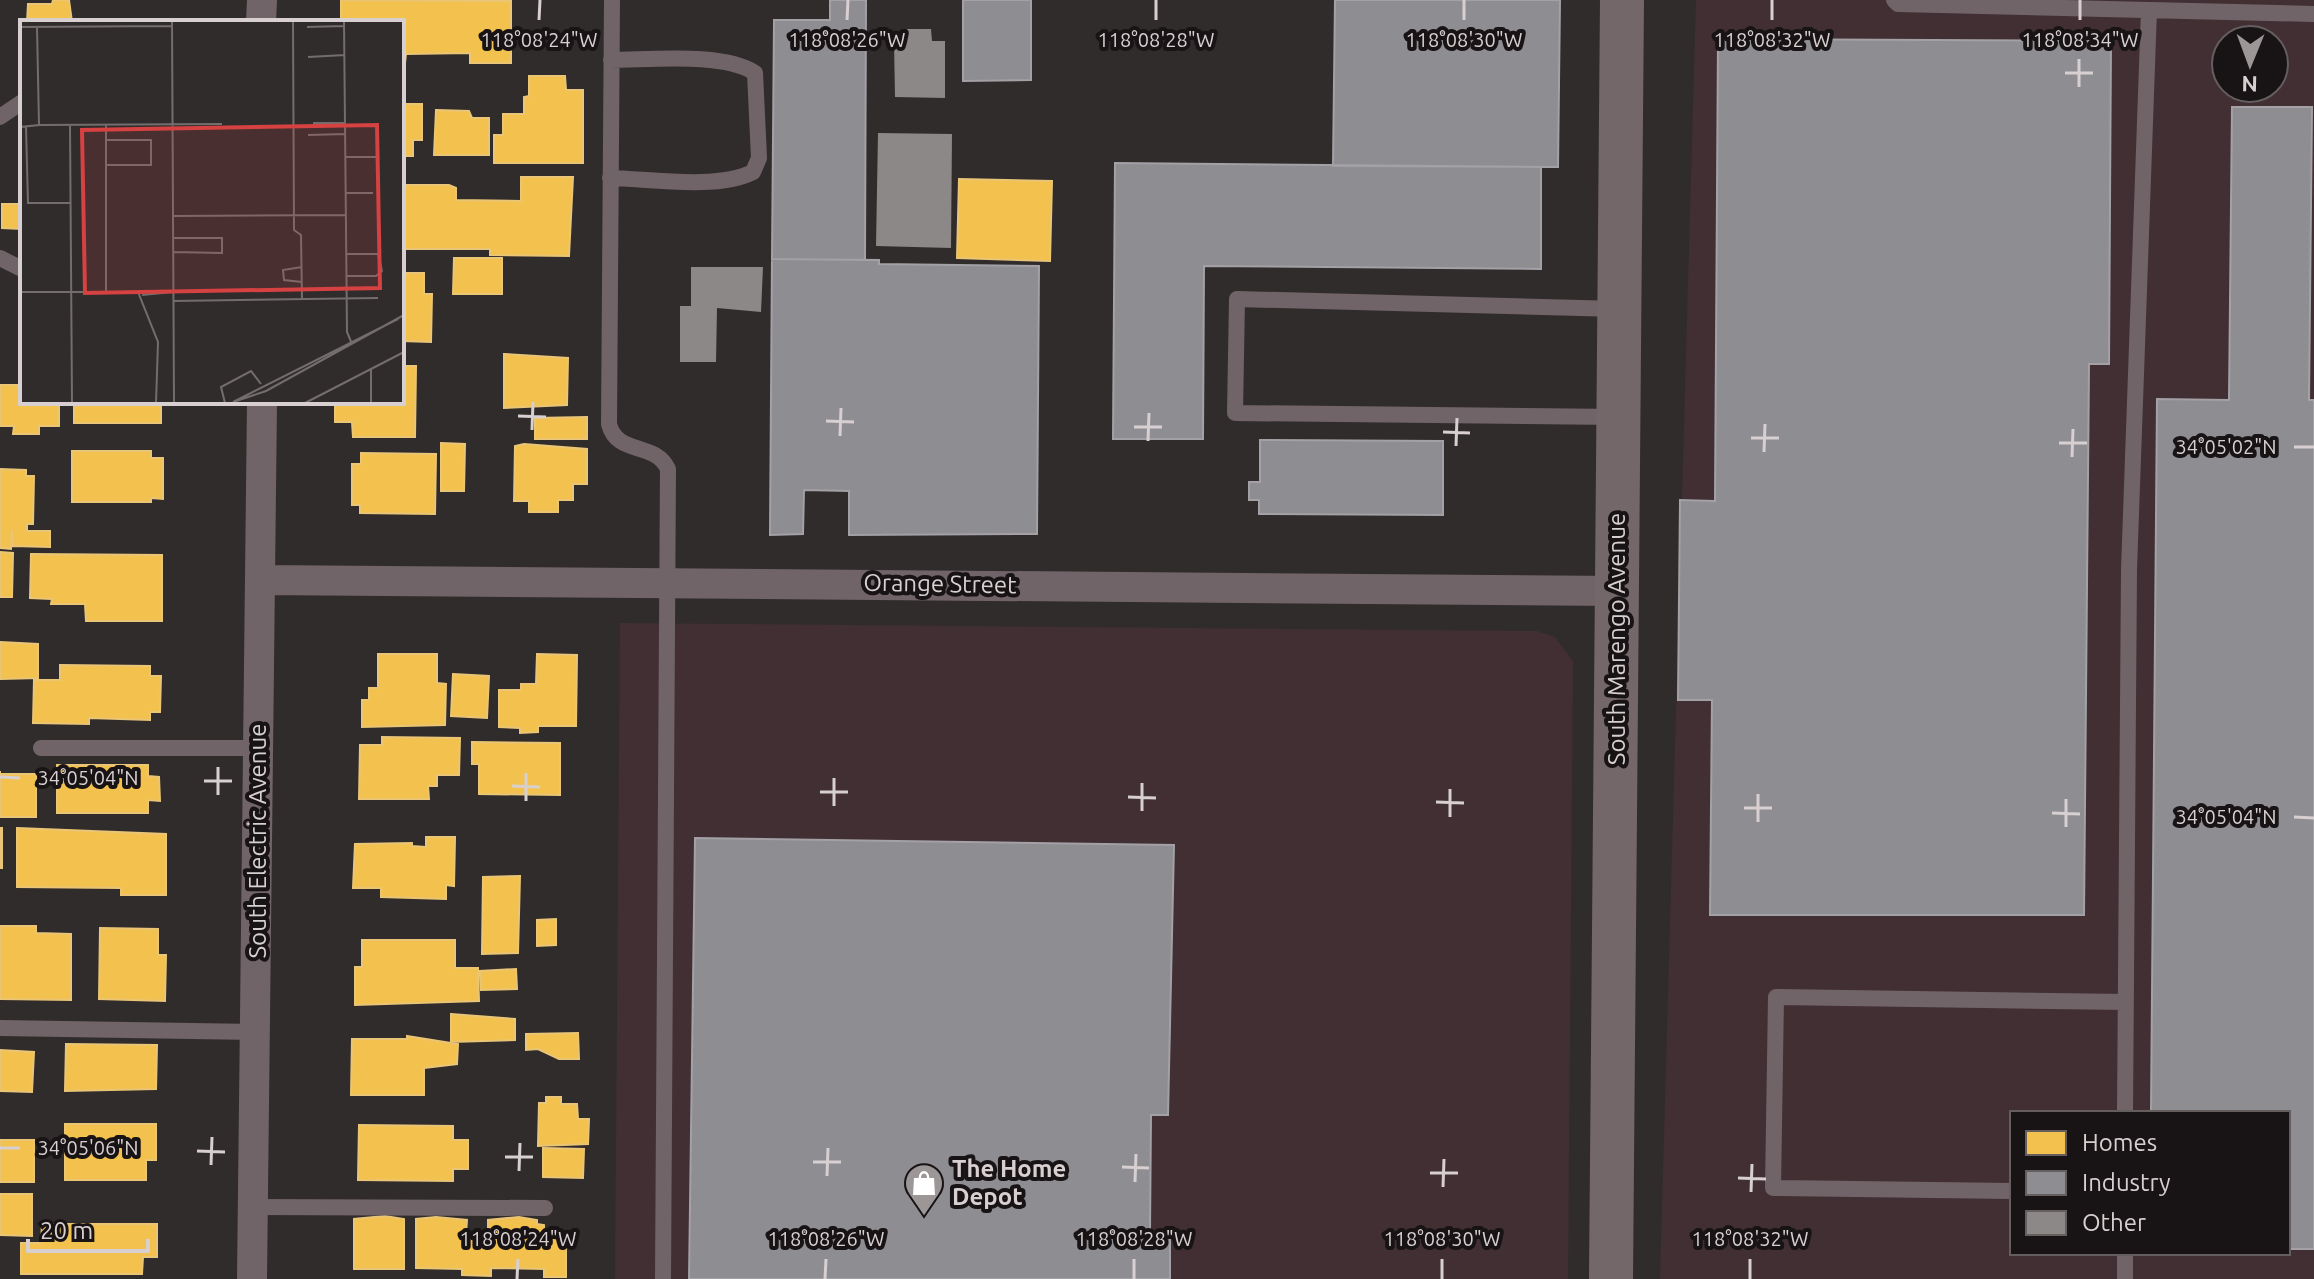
<svg xmlns="http://www.w3.org/2000/svg" width="2314" height="1279" viewBox="0 0 2314 1279" font-family="Ubuntu,sans-serif">
	<style>
		.built { fill: #412f34; fill-rule: evenodd }
		.homes { fill: #f2c14e; stroke: #eac575; stroke-width: 2 }
		.industry { fill: #8d8d92; stroke: #a3a1a5; stroke-width: 2 }
		.building { fill: #8d8888 }
		.lines { fill: none; stroke-linecap: round; stroke-linejoin: round }
		.lane { stroke: #716468; stroke-width: 16 }
		.street { stroke: #716468; stroke-width: 30 }
		.secondary { stroke: #746769; stroke-width: 44 }
		.ticks { fill: none; stroke: #d7cfd0; stroke-width: 3 }
		.labels { text-anchor: middle; stroke-width: 8; stroke-linejoin: round; paint-order: stroke }
		.street-label { font-size: 24px; fill: #d7cfd0; stroke: #181314 }
		.poi-label { font-size: 24px; font-weight: bold; fill: #d7cfd0; stroke: #181314; text-anchor: start }
		.inset-road { fill: none; stroke: #736d6e; stroke-width: 2 }
		.view { fill: #d64141; fill-opacity: 0.15; stroke: #d64141; stroke-width: 4 }
		.inset-edge { fill: none; stroke: #d7cfd0; stroke-width: 4 }
		.ticks-label { font-size: 20px; text-anchor: middle; fill: #d7cfd0; stroke: #181314; stroke-width: 8; stroke-linejoin: round; paint-order: stroke }
	</style>
	<rect width="100%" height="100%" fill="#312c2c"/>
	<path class="built" d="M1696,0H2314V1279H1660ZM2226,40H2274V88H2226ZM2012,1113H2288V1253H2012Z
		M620,623L1537,631L1555,637L1573,661L1568,1279H615Z"/>
	<path class="homes" d="M53,0H69L72,22H27L28,4H52Z
		M341,0L511,1V63H470V53L406,54L405,63H402V22H341Z
		M529,76H565L566,90H583V163H494V135H503V114H524V97L529,96Z
		M402,104H422V140H413V156H402Z
		M436,110L469,111L472,118H489V155H434Z
		M521,177H573L569,256L490,255V249H402V185H449L456,188V200L521,201Z
		M959,179L1052,181L1050,261L957,258Z
		M2,204H22V229L2,228Z
		M454,258H502V294H453Z
		M402,273H424V294H432L431,342L402,341Z
		M504,354L568,358L567,405L504,408Z
		M402,366H416L415,437H353L352,422H335V404L402,402Z
		M0,385H22V402H59V426H39V434H13L14,426H0Z
		M74,402H161V423H74Z
		M587,417V439H535V418Z
		M441,443L465,444L464,491H441Z
		M524,444L587,449V484H573V500H558V512H529V501H514L515,446Z
		M72,451H151V458H163V499L151,498V502H72Z
		M361,453L436,454L435,514L360,513V505H352V464H361Z
		M0,469L26,470V476H34L33,524H27V531H50V547L13,546L12,530L11,549L0,548Z
		M0,552L13,553L12,597H0Z
		M31,554L162,555V621H86L85,604H51L52,599L30,598Z
		M0,642L38,644V678L0,679Z
		M378,654H437V683L446,684L445,725L362,727V700H369V688H378Z
		M537,654L577,655L576,726H538V732L520,733V728L499,727V690H521V684H536Z
		M60,665L150,666V676H161L160,712H150V720L89,718V724L33,723L34,680H60Z
		M453,674L489,676L487,718L451,716Z
		M382,737L460,738L459,775H437V786H428L429,799H359L360,745H382Z
		M472,742L560,743V795L479,794V764H472Z
		M57,765H148V776L159,777L160,801L148,800V813H57Z
		M0,771V774H36V817H0Z
		M0,828H2V868H0Z
		M17,828L166,834V895H121V888L17,887Z
		M426,837H455L454,886L446,885V899L381,897V888H353L355,844L412,843V846L426,847Z
		M520,876L518,953L482,954L483,877Z
		M556,919V945L537,946V920Z
		M0,926H36V933L71,934V1000L0,999Z
		M100,928L158,929V955H166L165,1001L99,999Z
		M362,940H455V968H478L479,1001L355,1005V967H362Z
		M516,969L517,989L481,990L480,971Z
		M451,1014L515,1019V1040L451,1042Z
		M578,1033L579,1059H559L538,1049L526,1050V1034Z
		M407,1036L458,1044L457,1064L424,1068V1095H351L352,1039H407Z
		M66,1044L157,1045L156,1089L65,1091Z
		M0,1050L34,1052L32,1092L0,1091Z
		M546,1097H561V1104H577L578,1119H589L588,1144L538,1146L539,1103H546Z
		M65,1124H156V1160H146V1180H65Z
		M359,1125L453,1126V1140H468V1169H453V1181L358,1180Z
		M0,1140H34V1182H0Z
		M543,1148L584,1149L583,1178L543,1177Z
		M0,1194H32V1236L0,1235Z
		M385,1216L404,1219V1269H354V1219Z
		M436,1217L467,1220L466,1233H488V1220L519,1217L537,1220V1224L544,1225V1234H566V1277H544V1269L491,1268V1276L462,1275V1269L416,1268V1219Z
		M42,1224H157V1257H143L142,1274H21V1243H41Z"/>
	<path class="industry" d="M830,0H866L865,260L772,259L774,20H830Z
		M963,0H1031V80L963,81Z
		M1335,0H1560L1558,167L1333,166Z
		M1718,39L2111,41L2109,364H2089L2084,915H1710L1712,700H1678L1680,500L1715,501Z
		M2232,107H2312L2309,400H2314V1249H2288V1113H2151L2157,399L2229,400Z
		M1115,163L1541,167V269L1204,266L1203,439H1113Z
		M772,259L879,260V264L1039,266L1037,534L849,535V491L804,490L803,534L770,535Z
		M1260,440L1443,441V515L1259,514V500H1249V482H1260Z
		M695,838L1174,845L1168,1115H1151L1150,1231H1170V1279H689Z"/>
	<path class="building" d="M907,29H931L932,41H945V98L895,97L894,41H907Z
		M878,133L952,134L951,248L876,246Z
		M691,267H763L761,312L717,308L716,362H680V306H691Z"/>
	<g class="lines">
		<path class="lane" d="M612,0L609,424C617,456 655,441 668,469L663,1279
			M1894,0L1898,4L2314,14
			M0,117L22,102
			M610,178C651,179 717,190 753,172L759,158L755,73C723,52 650,60 611,60
			M0,258L22,269
			M1617,417L1235,413L1237,299L1618,309
			M41,748H258
			M0,1028L256,1032
			M2125,1113L2129,570L2149,10
			M2012,1191L1773,1188L1776,997L2126,1002
			M252,1207L545,1208
			M2125,1279V1253"/>
		<path class="street" d="M261,22L262,0
			M262,580L1617,591
			M252,1279L262,402"/>
		<path class="secondary" d="M1611,1279L1622,0"/>
	</g>
	<path class="ticks" d="M539,20L540,0M847,20L848,0M1156,20V0M1464,20V0M1772,20V0M2080,20V0M2065,73H2093M2079,87V59M518,416L546,417M826,421L854,422M1134,427H1162M532,430L533,402M1443,432L1470,433M840,436L841,408M1751,438H1779M1148,441L1149,413M2059,443H2087M1456,446L1457,418M2294,447H2314M1764,452L1765,424M2072,457L2073,429M0,777L20,778M204,781H232M512,786L540,787M820,792H848M218,795V767M1128,797L1156,798M526,801V773M1436,802L1464,803M834,806V778M1744,808H1772M1142,811V783M2052,813L2080,814M1450,817V789M2294,817L2314,818M1758,822V794M2066,827V799M0,1148H20M197,1151L225,1152M505,1157H533M813,1162H841M211,1165L212,1137M1122,1167L1149,1168M519,1171L520,1143M1430,1173H1458M827,1176L828,1148M1738,1178L1766,1179M1135,1182L1136,1154M1443,1187L1444,1159M1751,1192L1752,1164M517,1279L518,1259M825,1279L826,1259M1134,1279V1259M1442,1279V1259M1750,1279V1259"/>
	<defs>
		<symbol id="shop-pin" viewBox="-11 -11 22 30"><path d="M0 17L-7.5 6A9.5 9.5 0 1 1 7.5 6Z" fill="#9d9697" stroke="#181314"/><path d="M-5-2.5h2.3a2.7 3.5 0 0 1 5.4 0H5L5.5 6h-11ZM-1.5-2.5h3a1.5 2.3 0 0 0-3 0Z" fill="#fff"/></symbol>
	</defs>
	<g fill-rule="evenodd">
		<use href="#shop-pin" x="902" y="1161" width="44" height="60"/>
	</g>
	<g class="labels">
		<g class="street-label">
			<text transform="translate(940 584) rotate(1)" y="8">Orange Street</text>
			<text transform="translate(1617 639) rotate(-90)" y="8">South Marengo Avenue</text>
			<text transform="translate(258 841) rotate(-90)" y="8">South Electric Avenue</text>
		</g>
		<g class="poi-label">
			<text x="952" y="1177">The Home<tspan x="952" dy="28">Depot</tspan></text>
		</g>
	</g>
	<g transform="translate(20 20)">
		<rect width="384" height="384" fill="#312c2c"/>
		<path class="inset-road" d="M152,1L154,383M273,1L274,210L281,215L282,280M324,1L327,312L332,324M0,7L152,6M287,7L324,6M288,37L325,35M293,103H325M50,104L52,383M19,105L202,104M0,107L19,105L17,7M6,107L8,183H50M288,115L325,114M86,120H131V145H86M325,137H359M326,173H353M152,196L325,195M153,218H202V233L153,232M327,234H358L362,251L356,256H327M282,247L263,250L264,260L282,262M0,272H118L138,322L136,383M86,272V104M122,275L153,272M153,281L358,278M351,349V383M213,382L246,371L384,295M213,382L378,299M205,383L201,367L231,351L241,364M285,383L384,332"/>
		<path class="view" d="M357,105L360,268L65,273L62,110Z"/>
		<rect width="384" height="384" class="inset-edge"/>
	</g>
	<g class="ticks-label">
		<text x="539" y="47">118°08'24"W</text>
		<text x="847" y="47">118°08'26"W</text>
		<text x="1156" y="47">118°08'28"W</text>
		<text x="1464" y="47">118°08'30"W</text>
		<text x="1772" y="47">118°08'32"W</text>
		<text x="2080" y="47">118°08'34"W</text>
		<text x="2226" y="454">34°05'02"N</text>
		<text x="88" y="785">34°05'04"N</text>
		<text x="2226" y="824">34°05'04"N</text>
		<text x="88" y="1155">34°05'06"N</text>
		<text x="518" y="1246">118°08'24"W</text>
		<text x="826" y="1246">118°08'26"W</text>
		<text x="1134" y="1246">118°08'28"W</text>
		<text x="1442" y="1246">118°08'30"W</text>
		<text x="1750" y="1246">118°08'32"W</text>
	</g>
	<rect x="2010" y="1111" width="280" height="144" fill="#181314" stroke="#645e5f" stroke-width="2"/>
	<rect x="2026" y="1131" width="40" height="24" fill="#f2c14e" stroke="#645e5f" stroke-width="2"/>
	<text x="2082" y="1151" font-size="24" fill="#d7cfd0">Homes</text>
	<rect x="2026" y="1171" width="40" height="24" fill="#8d8d92" stroke="#645e5f" stroke-width="2"/>
	<text x="2082" y="1191" font-size="24" fill="#d7cfd0">Industry</text>
	<rect x="2026" y="1211" width="40" height="24" fill="#8d8888" stroke="#645e5f" stroke-width="2"/>
	<text x="2082" y="1231" font-size="24" fill="#d7cfd0">Other</text>
	<g transform="translate(2250 64) rotate(181)"><circle r="38" fill="#181314" stroke="#645e5f" stroke-width="2"/>
	<path d="M0-6L14 30L0 20L-14 30Z" fill="#9d9697"/>
	<text y="-12" font-size="22" font-weight="bold" text-anchor="middle" fill="#d7cfd0">N</text>
	</g>
	<path d="M28 1239v12h120v-12" fill="none" stroke="#d7cfd0" stroke-width="4"/>
	<text x="40" y="1239" font-size="24" fill="#d7cfd0" stroke="#181314" stroke-width="6" paint-order="stroke">20 m</text>
</svg>
